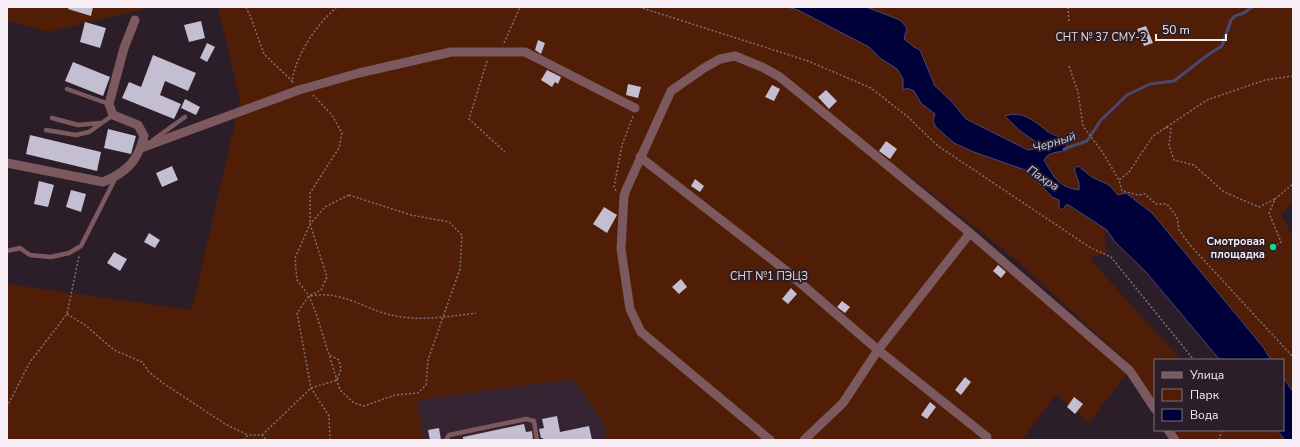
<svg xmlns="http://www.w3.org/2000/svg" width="1300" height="447" viewBox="0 0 1300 447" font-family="'Nunito Sans',sans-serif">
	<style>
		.built { fill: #352332 }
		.green { fill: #501e06 }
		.water { fill: #000138; stroke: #4a4871 }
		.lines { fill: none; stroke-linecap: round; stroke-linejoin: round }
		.stream { stroke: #4a4871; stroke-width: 3 }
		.building { fill: #c3bed1 }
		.path { stroke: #7c717a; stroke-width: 1.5; stroke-dasharray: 2 2; stroke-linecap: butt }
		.service { stroke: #7c595f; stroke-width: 4.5 }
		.minor { stroke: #7c595f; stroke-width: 9 }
		.poi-dot { fill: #11d98a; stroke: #2b1e28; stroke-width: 1.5 }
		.labels { text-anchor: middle; stroke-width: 4; stroke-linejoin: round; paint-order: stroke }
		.park-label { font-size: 11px; fill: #f0dad2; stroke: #2b1e28 }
		.poi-label { font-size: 11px; font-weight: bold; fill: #f7eef5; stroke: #2b1e28; text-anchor: end }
		.water-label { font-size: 12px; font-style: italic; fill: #bdd0f4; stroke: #2b1e28 }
	</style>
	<rect width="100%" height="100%" fill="#2b1e28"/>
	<path class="built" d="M573,379L605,425L606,440H424L416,400Z"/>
	<path class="green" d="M7,7H152L48,32L7,20Z
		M218,7H787L798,10L869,47L880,58L897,69L903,79V90L906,88L914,91L921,103L935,114L936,127L950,141L965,148L1028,171L1052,197L1067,204L1107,230L1104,237L1107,253L1089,258L1181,360H1155V404L1123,358L1015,259L903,171L900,179L1127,373L1089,423L1056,394L1022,440H606L605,425L573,379L417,400L424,440H7V284L192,310L240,100Z
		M866,7H1293V201L1281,215L1293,237V392L1283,377V360H1271L1263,347L1175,243L1118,195L1106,183L1092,177L1078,166L1074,170L1079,183V190C1057,186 1056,178 1044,160C1048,153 1053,152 1060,152L1062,137C1041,132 1028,108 1005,116L1019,130L1036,142L1035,149L1028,150L966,120L952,102L935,86L921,50C904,43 894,26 880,14C877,11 871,9 866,7Z
		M1173,430H1277L1285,440H1180Z"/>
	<path class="water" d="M787,7H866L900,20L907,28L904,39L914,47L920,50L935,86L952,102L966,119L1028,150L1035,149L1036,142L1019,130L1005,116C1022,110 1034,121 1047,131C1057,139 1065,133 1067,150C1058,153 1049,151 1044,160C1054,177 1058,187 1079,190V183L1074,169L1078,166L1092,177L1109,185L1118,195L1126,193L1152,213L1263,347L1271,360H1220L1145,271L1115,242L1107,230L1067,204L1062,210L1059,208V200L1052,197L1028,171L974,152L954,143L936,127L933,121L935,114L921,103L914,91L907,88L903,90V79L897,69L880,58L869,47L798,10Z
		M1283,377L1293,392V440H1285L1277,430H1283Z"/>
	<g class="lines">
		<path class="stream" d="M1064,149L1087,141L1101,120L1127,95L1150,84L1174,81L1209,54L1222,46L1231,20L1235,16L1244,13L1252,7"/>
	</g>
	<path class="building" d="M69,7H93L91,16L68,9Z
		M201,21L205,38L189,42L184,25Z
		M85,22L106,28L100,48L80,42Z
		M1146,26L1153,43L1144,46L1137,29Z
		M538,40L545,43L541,54L535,50Z
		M207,43L215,47L207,62L200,58Z
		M153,55L196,73L188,91L165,81L160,95L181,104L174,119L122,98L129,82L141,87Z
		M73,62L110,77L103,96L65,81Z
		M547,70L561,77L558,84L555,82L552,87L541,80Z
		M628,84L641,87L638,98L626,95Z
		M772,85L780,89L774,101L765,97Z
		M826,90L837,101L829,109L818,97Z
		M185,99L200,107L196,115L181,108Z
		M108,129L136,136L131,154L104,148Z
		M30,135L101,152L97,171L26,154Z
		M886,141L897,149L890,159L879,151Z
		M172,166L178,180L162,187L156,173Z
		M695,179L704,186L700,192L691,186Z
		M39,181L54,185L48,207L34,204Z
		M71,190L86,194L81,212L66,207Z
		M604,207L617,215L607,233L593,224Z
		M149,233L160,240L155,248L144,242Z
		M114,252L127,259L120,271L107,263Z
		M998,265L1006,272L1001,278L993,271Z
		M681,279L687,287L679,294L672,287Z
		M791,288L797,294L788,304L782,299Z
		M842,301L850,307L845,313L837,307Z
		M965,377L971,382L961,395L955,390Z
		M1074,397L1083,404L1075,414L1067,407Z
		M930,402L936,407L927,419L921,415Z
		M557,416L560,432L589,426L592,440H543V438H541L539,429L544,428L542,419Z
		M524,424L526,432L532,431L533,440H463V437Z
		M439,428L441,440H430L428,430Z"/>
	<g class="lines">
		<path class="path" d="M246,7L251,18L264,54L292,81
			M639,7L808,61L871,88L908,117L938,146L1091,248L1111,257L1194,360
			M1068,7L1069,22
			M504,43L520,7
			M487,61L469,119L505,152
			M1069,66L1078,92L1083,126L1103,153L1119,180
			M1293,76L1265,80L1207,100L1153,136L1129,172L1119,180L1122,191L1139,195L1145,194L1156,204H1167L1177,217L1179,230L1190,245L1293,357
			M293,83L292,81C297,53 316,25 337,7
			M313,95L332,115L342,133L339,148L310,193V224L327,277L321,290L309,296L297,313L311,388L329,416L330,440
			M1166,127L1171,129L1169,145L1174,160L1194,165L1224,192L1259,207L1275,199
			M616,191L614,187L622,145L633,116
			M349,195L411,215L449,222L462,235L460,269L428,360L426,385L418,393L395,395L364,406L354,403L340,390L316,313L309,296L297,280L295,258L310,224L325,207Z
			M1273,247L1281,242L1269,213L1275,199L1293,184
			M311,296C338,290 362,307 387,314C417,322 446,317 476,313
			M67,314L85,325L114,350L142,362L149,372L163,383L225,424L248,435
			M7,407L30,362L67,314L79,256
			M262,435L311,388L337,380L341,369L339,360L330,355
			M244,440L248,435H262L266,440
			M1219,440L1222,430"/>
		<path class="service" d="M67,89L109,104
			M52,118L78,125L100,123
			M46,130L76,135L89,132L113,115
			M153,140L185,117
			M7,251L20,248L30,255L51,257L69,253L81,246L116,177
			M446,440L449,435L526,419L534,421L537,440"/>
		<path class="minor" d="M141,148L299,90L359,73L451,52H525L635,108
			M640,157L784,269L878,350L987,437
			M7,163L103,182C127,172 138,161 144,136L138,125L113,115L109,104L124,48L135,20
			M1168,430L1175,440
			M770,440L641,332L630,309L621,249L624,196L626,190L671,91L704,68L720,59L735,56L762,67L780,77L970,233L1130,371L1155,409
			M804,440L843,403L878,350L970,233"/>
	</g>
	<circle class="poi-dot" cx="1273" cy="247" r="4"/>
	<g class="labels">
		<g class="park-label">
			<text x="1101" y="41">СНТ № 37 СМУ-2</text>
			<text x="769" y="280">СНТ №1 ПЭЦЗ</text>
		</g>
		<g class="poi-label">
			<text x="1265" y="245">Смотровая<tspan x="1265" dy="13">площадка</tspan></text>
		</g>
		<g class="water-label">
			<text transform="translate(1054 142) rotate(-17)" y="4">Черный</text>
			<text transform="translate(1043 178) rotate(33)" y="4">Пахра</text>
		</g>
	</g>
	<rect width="1300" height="447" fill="none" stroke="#f7eef5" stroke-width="16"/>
	<rect x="1154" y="359" width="130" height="72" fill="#2b1e28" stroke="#7d717a"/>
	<rect x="1162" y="372" width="20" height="6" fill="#7c595f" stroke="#7d717a"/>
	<text x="1190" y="379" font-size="12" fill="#f7eef5">Улица</text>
	<rect x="1162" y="389" width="20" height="12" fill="#501e06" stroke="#7d717a"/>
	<text x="1190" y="399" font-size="12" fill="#f7eef5">Парк</text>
	<rect x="1162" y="409" width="20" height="12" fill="#000138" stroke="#7d717a"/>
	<text x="1190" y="419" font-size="12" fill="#f7eef5">Вода</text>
	<path d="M1156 34v6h70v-6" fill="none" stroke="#f7eef5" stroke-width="2"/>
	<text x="1162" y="34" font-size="12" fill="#f7eef5" stroke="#2b1e28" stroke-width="3" paint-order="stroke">50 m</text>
</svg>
